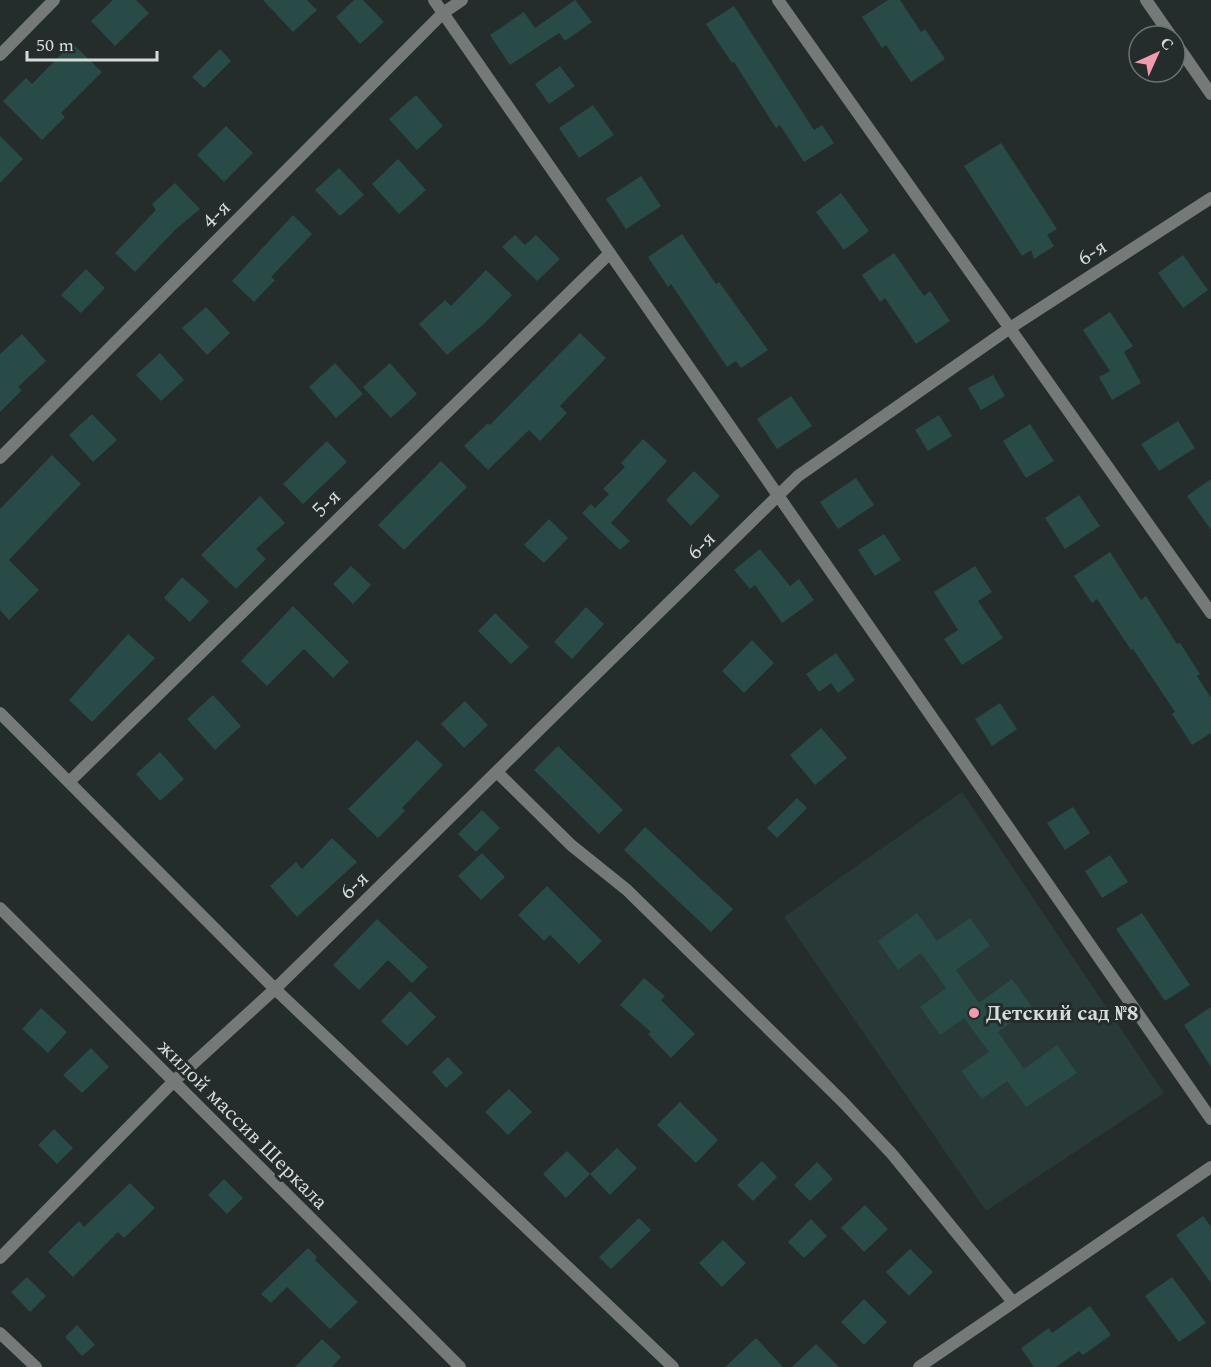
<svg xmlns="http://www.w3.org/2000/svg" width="1211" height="1367" viewBox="0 0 1211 1367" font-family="Spectral,serif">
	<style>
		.built { fill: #283937 }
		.building { fill: #284b47 }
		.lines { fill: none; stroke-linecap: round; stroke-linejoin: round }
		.minor { stroke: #757a79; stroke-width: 12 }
		.poi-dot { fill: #f29aae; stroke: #242d2c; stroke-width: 2 }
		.labels { text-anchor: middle; stroke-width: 6; stroke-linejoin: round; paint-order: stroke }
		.street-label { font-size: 21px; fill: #d6dcdb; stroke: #242d2c }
		.poi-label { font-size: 21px; font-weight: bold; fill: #d6dcdb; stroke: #242d2c; text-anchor: start }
	</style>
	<rect width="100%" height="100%" fill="#242d2c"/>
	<path class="built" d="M962,792L1164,1093L986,1211L784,917Z"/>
	<path class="building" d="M113,0H136L149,13L115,46L91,21Z
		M263,0H307L317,10L293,32Z
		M354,0H363L384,22L360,44L336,17Z
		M575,0L592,22L565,41L559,33L510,65L490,35L524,12L535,28Z
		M888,0H900L921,32L925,29L945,59L911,82L886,45L882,48L862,17Z
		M734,6L814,130L822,125L834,143L804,162L780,125L776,128L734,62L732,63L706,24Z
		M72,43L102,72L61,113L65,117L42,140L3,101L26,78L32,84Z
		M220,49L231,61L204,88L192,77Z
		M560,66L575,86L549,104L535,84Z
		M416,95L443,126L417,150L389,119Z
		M593,105L614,135L579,158L559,128Z
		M226,126L253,153L224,182L197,155Z
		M0,136L23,159L0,183Z
		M1001,143L1057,229L1047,235L1054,246L1034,259L1031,250L1022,256L964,166Z
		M398,159L426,190L399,214L372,184Z
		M339,168L364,195L340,216L315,190Z
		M641,176L661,206L626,229L606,199Z
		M175,183L200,209L175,230L135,272L115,253L156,210L152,204Z
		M841,193L869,231L844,250L816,212Z
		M293,215L312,234L271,277L275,280L254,302L232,281Z
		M682,234L716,284L719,282L768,350L741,368L736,361L727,367L671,284L668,287L648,257Z
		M515,235L525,245L536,235L560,259L537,281L502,247Z
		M894,253L924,296L930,291L950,321L916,344L885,298L880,302L862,275Z
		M1183,255L1208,290L1183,308L1158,273Z
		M86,269L105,288L81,313L61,295Z
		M486,270L512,295L484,324L447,355L419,324L445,300L451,306Z
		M206,307L230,333L207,355L182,328Z
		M1110,312L1133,346L1124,352L1141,383L1112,400L1099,377L1110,371L1083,330Z
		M580,333L606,358L560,406L567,413L540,441L529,430L488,470L464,446L488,423L490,425Z
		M22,334L46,361L18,387L22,390L0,412V354Z
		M160,353L184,380L161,401L136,375Z
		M335,363L363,394L336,418L309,387Z
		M390,363L417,394L391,418L363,387Z
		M993,375L1005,396L981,410L968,388Z
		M791,396L812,426L777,449L757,419Z
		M92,414L117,440L93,462L69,435Z
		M939,415L952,436L928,451L915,430Z
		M1178,421L1195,448L1159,471L1141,444Z
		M1030,424L1054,461L1026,478L1003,441Z
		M643,439L667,461L611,523L630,541L620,550L582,513L591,504L595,508L609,494L603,489L625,467L621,463Z
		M327,441L347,462L303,504L283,484Z
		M52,455L81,484L9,560L39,590L9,620L0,610V509Z
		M441,461L467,487L404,550L378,525Z
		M694,471L720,496L691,526L666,500Z
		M856,478L874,505L838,529L820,502Z
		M1211,479V530L1187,496Z
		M1079,495L1100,526L1065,549L1045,518Z
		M260,496L285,523L256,549L266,559L236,589L201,555Z
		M549,519L568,538L544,563L524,545Z
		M884,534L901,560L875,576L858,550Z
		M760,549L790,586L799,579L814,600L782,623L755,585L750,589L734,570Z
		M1110,552L1141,600L1146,596L1177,644L1180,643L1200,674L1197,676L1211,698V733L1192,745L1172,714L1175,712L1133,649L1131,650L1097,599L1092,603L1074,576Z
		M351,566L371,585L353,604L333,584Z
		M975,566L992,592L978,601L1003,638L962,665L944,639L958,630L934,592Z
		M182,577L209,601L190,622L164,598Z
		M293,606L349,662L333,678L304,649L267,686L241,661Z
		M586,607L604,624L572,659L554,642Z
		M495,613L529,647L511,664L478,631Z
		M128,634L155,658L92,722L69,700Z
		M752,640L774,663L744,693L722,671Z
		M836,653L855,680L838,693L831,683L819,692L806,674Z
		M213,695L241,726L215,750L187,719Z
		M465,701L488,725L464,748L441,724Z
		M1000,703L1017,729L992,746L975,719Z
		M821,728L847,758L815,785L790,755Z
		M417,740L443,765L402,808L405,811L378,838L348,809Z
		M558,746L623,810L599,834L534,770Z
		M160,752L184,779L160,801L136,774Z
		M797,798L807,808L777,838L767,828Z
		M1073,807L1090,833L1065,850L1047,823Z
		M482,810L500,828L476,852L458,834Z
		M645,827L733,909L711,932L624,850Z
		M332,838L357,862L297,917L270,886L296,862L302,869Z
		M482,853L505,877L481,900L458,876Z
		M1110,855L1128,882L1102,898L1085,871Z
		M547,886L602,941L579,964L550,935L544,941L518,915Z
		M917,913L937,941L970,918L990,946L956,970L979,1003L1012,979L1032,1007L998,1032L1024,1069L1057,1045L1077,1073L1026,1107L1007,1081L982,1099L961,1071L989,1052L964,1018L940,1035L920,1007L946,988L921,953L898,970L878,941Z
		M1142,913L1190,985L1165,1001L1116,929Z
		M377,919L428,967L412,983L388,960L359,990L333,965Z
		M644,978L665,996L661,1000L695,1034L671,1058L648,1034L651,1032L620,1005Z
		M410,991L436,1017L407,1046L381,1021Z
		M1211,1007V1067L1184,1025Z
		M41,1008L67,1032L48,1053L22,1029Z
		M91,1048L109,1067L82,1093L63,1075Z
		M448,1057L463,1073L446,1088L432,1072Z
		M509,1089L532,1112L508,1135L485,1112Z
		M680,1102L718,1140L696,1163L657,1125Z
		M54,1129L73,1148L57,1164L38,1145Z
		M617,1148L637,1168L610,1195L590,1174Z
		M567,1151L590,1174L566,1198L543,1174Z
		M762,1161L777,1177L753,1201L737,1185Z
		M817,1162L833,1179L810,1201L794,1185Z
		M224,1179L243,1198L227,1214L208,1195Z
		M130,1183L155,1208L124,1238L118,1232L73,1277L48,1252L79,1221L84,1227Z
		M865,1205L888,1229L864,1252L841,1228Z
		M1203,1216L1211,1227V1283L1176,1235Z
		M639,1218L651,1230L611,1269L599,1257Z
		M811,1219L827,1236L804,1258L788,1242Z
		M723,1240L746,1263L722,1287L699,1263Z
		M308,1248L317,1257L315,1260L358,1302L330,1329L287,1287L271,1303L261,1294Z
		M910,1249L933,1272L909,1296L886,1272Z
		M27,1277L46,1296L30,1312L11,1292Z
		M1172,1277L1206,1323L1179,1342L1145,1296Z
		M864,1299L887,1322L864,1345L841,1322Z
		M1090,1306L1111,1335L1083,1355L1079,1351L1056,1367H1034L1021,1348L1049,1328L1052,1333Z
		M77,1325L95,1345L82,1356L65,1337Z
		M756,1338L783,1367H725Z
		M322,1339L341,1357L332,1367H295Z
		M816,1344L839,1367H792Z"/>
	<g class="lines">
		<path class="minor" d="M434,0L1211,1119
			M778,0L1211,613
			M1146,0L1171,36
			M1175,42L1211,94
			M0,55L54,0
			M0,458L443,13L462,0
			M0,713L275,989L673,1367
			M497,772L571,845L627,890L842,1101L892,1154L1012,1301
			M70,781L610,253
			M0,908L460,1367
			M0,1258L173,1082L275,989L798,476L1010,328L1211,198
			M0,1333L36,1367
			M919,1367L1211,1167"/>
	</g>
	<circle class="poi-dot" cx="974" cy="1013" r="6"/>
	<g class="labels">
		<g class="street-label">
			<text transform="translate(216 214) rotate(-45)" y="7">4-я</text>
			<text transform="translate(1092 252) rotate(-33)" y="7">6-я</text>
			<text transform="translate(326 503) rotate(-44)" y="7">5-я</text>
			<text transform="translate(701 545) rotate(-45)" y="7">6-я</text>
			<text transform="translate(354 885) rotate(-44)" y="7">6-я</text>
			<text transform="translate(243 1124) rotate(45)" y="7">жилой массив Шеркала</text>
		</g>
		<g class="poi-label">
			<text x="986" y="1020">Детский сад №8</text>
		</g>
	</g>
	<g transform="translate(1157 54) rotate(45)"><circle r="28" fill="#242d2c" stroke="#6b7372" stroke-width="1.5"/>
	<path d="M0-4.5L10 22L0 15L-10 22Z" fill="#f29aae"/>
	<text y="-9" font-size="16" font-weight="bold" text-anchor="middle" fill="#d6dcdb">С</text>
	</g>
	<path d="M27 51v9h130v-9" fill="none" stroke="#d6dcdb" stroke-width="3"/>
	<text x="36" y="51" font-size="18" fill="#d6dcdb" stroke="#242d2c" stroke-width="4.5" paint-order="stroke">50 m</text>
</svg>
